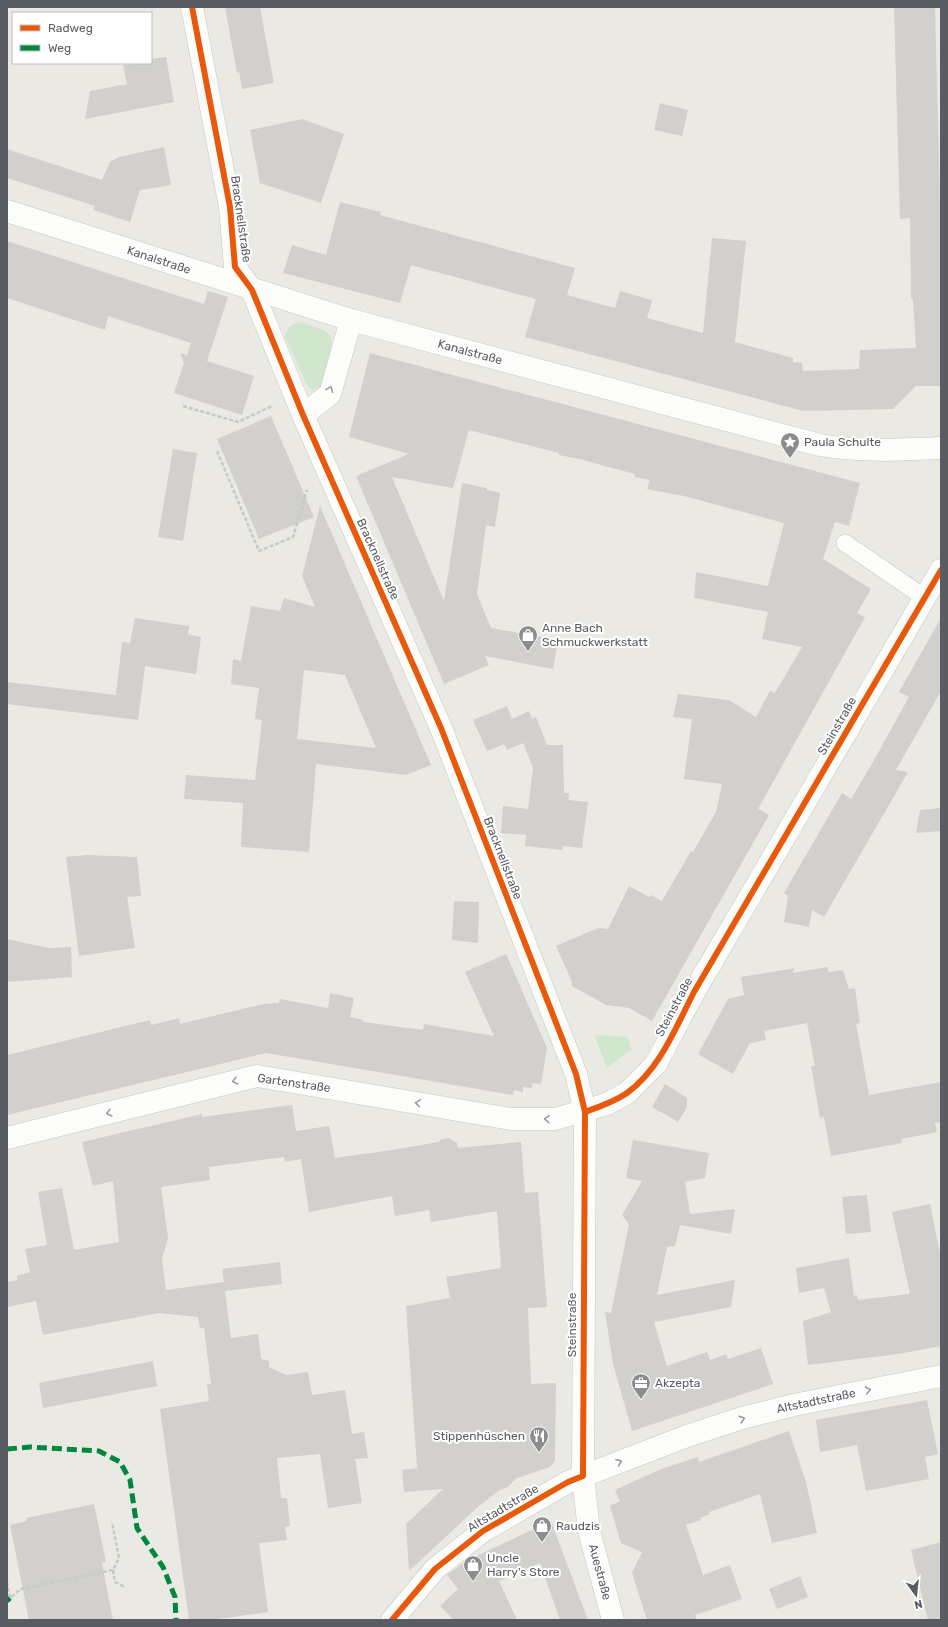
<svg xmlns="http://www.w3.org/2000/svg" width="948" height="1627" viewBox="0 0 948 1627" font-family="Rubik,sans-serif">
	<style>
		.green { fill: #d0e7ce }
		.building { fill: #d1d0cd; fill-rule: evenodd }
		.lines { fill: none; stroke-linecap: round; stroke-linejoin: round }
		.service-casing { stroke: #c6c7c5; stroke-width: 18 }
		.minor-casing { stroke: #c6c7c5; stroke-width: 23 }
		.tertiary-casing { stroke: #c6c7c5; stroke-width: 23 }
		.path { stroke: #c6cbc8; stroke-width: 2.5; stroke-dasharray: 4 2; stroke-linecap: butt }
		.service { stroke: #fcfcfb; stroke-width: 17 }
		.minor { stroke: #fcfcfb; stroke-width: 22 }
		.tertiary { stroke: #fcfcfb; stroke-width: 22 }
		.quiet { stroke: #00873e; stroke-width: 5; stroke-dasharray: 10 5; stroke-linecap: butt }
		.cycleway-casing { stroke: #fff; stroke-width: 8 }
		.cycleway { stroke: #e8590c; stroke-width: 6 }
		.oneway { stroke: #9a9c9f }
		.labels { text-anchor: middle; stroke-width: 4; stroke-linejoin: round; paint-order: stroke }
		.street-label { font-size: 12px; fill: #595c62; stroke: #fff }
		.poi-label { font-size: 12px; fill: #595c62; stroke: #fff; text-anchor: start }
	</style>
	<rect width="100%" height="100%" fill="#eae9e3"/>
	<path class="green" d="M300,322L324,330L330,335L332,342L322,386L318,389L313,390L308,387L285,337C287,328 290,324 300,322Z
		M594,1035L628,1037L631,1050L607,1068Z"/>
	<path class="building" d="M225,7H260L274,83L242,89L239,72L237,73Z
		M894,7H935L941,243V386H916L893,409L803,411L525,337L536,299L411,265L400,303L283,273L292,245L326,255L340,202L381,212L380,215L575,268L567,295L615,308L620,291L652,300L647,318L703,333L712,238L746,241L735,342L793,358V362L802,363L803,371L859,369L860,350L916,348L913,299H911L910,218L900,219Z
		M166,57L174,102L85,119L90,91L127,84L123,65L151,63V59Z
		M660,103L688,110L682,136L654,130Z
		M302,119L344,134L321,203L260,183L250,130Z
		M164,147L171,185L140,190L130,222L93,210L95,206L7,178V149L102,180L110,162L119,157Z
		M7,241L204,304L208,291L228,297L207,361L254,376L242,415L174,393L184,363L180,353L187,355L191,343L108,316L105,330L7,298Z
		M370,353L860,483L849,526L835,522L823,559L871,589L857,613L865,617L758,809L769,815L652,1021L629,1008L606,1005L572,986V982L556,946L598,928L608,929L629,886L649,897L651,895L662,901L691,851L693,852L716,812L722,784L684,779L692,719L673,717L678,694L729,700L756,717L770,691L775,693L802,647L762,639L768,612L694,598L696,572L768,586L784,523L684,496L647,489L650,480L634,477L635,474L579,459L559,455V453L469,430L453,488L392,477L444,601L462,483L487,488V490L500,493L495,527L486,525L477,594L491,628L558,640L553,669L485,656L489,665L444,684L356,476L409,454L349,437Z
		M271,416L314,517L259,539L217,439Z
		M173,449L197,453L183,541L158,537Z
		M320,506L431,765L406,775L316,764L309,852L241,847L243,803L184,799L186,775L255,780L262,720L255,719L259,688L231,684L233,659L241,661L251,606L280,611L284,598L315,607L302,576ZM304,670L345,675L376,748L297,739Z
		M135,618L189,626L188,634L201,637L196,674L145,666L138,720L7,704V682L116,695L122,642L130,643Z
		M941,618V691L896,770L908,772L824,917L812,910L809,927L784,922L788,896L784,893L842,793L851,799L873,762L909,697L899,692Z
		M507,706L512,719L529,711L532,719L536,717L547,745H563L564,793H569L568,800L588,802L582,848L563,846L562,850L525,846L526,835L501,833L503,806L528,809L533,768L523,743L507,750L504,744L487,751L473,720Z
		M941,808V831L916,833L920,810Z
		M87,855L137,857L141,896L127,897L135,948L79,956L66,857Z
		M454,901L479,902L478,943L452,940Z
		M7,939L48,948L71,947L72,977L7,982Z
		M506,954L547,1048L541,1084L532,1083V1088L523,1087V1092L514,1090L513,1095L266,1053L7,1115V1055L150,1020L151,1025L179,1018L180,1024L263,1004L279,1003L280,999L328,1008L330,993L354,998L350,1017L363,1020V1022L423,1030L424,1024L494,1036L465,972Z
		M828,967V972L843,970L849,989L855,988L860,1023L856,1024L869,1095L941,1082V1122L935,1123L937,1132L901,1139L902,1143L831,1156L824,1117L820,1118L811,1066H815L807,1023L764,1031L766,1040L750,1043L733,1074L698,1054L728,999L744,995L741,977L795,968L792,973Z
		M665,1084L687,1098V1107L678,1122L652,1107Z
		M292,1105L296,1131L329,1126L335,1158L385,1151L439,1142L440,1140L449,1138L457,1143L458,1148L521,1142L525,1193L538,1192L547,1307L528,1308L531,1384L556,1383L555,1461L550,1467L517,1478L506,1488L501,1489L479,1506L409,1571L406,1524L443,1489L404,1492L402,1470L417,1468L406,1306L450,1298L446,1277L501,1268L497,1211L431,1222L429,1210L395,1216L392,1196L309,1212L301,1159L285,1162L284,1157L209,1167L210,1180L161,1187L168,1238L162,1259L166,1290L224,1282L222,1269L280,1262L282,1284L225,1291L231,1338L258,1334L261,1359L269,1361V1367L286,1375L308,1372L312,1395L345,1390L352,1434L364,1432L368,1458L355,1459L362,1503L328,1508L320,1454L277,1458L281,1498H287L290,1526L285,1527L287,1540L259,1543L268,1612L210,1620H189L160,1409L209,1401L207,1384H211L204,1328H200L198,1317L159,1313L43,1335L36,1301L7,1307V1282L17,1280V1276L30,1272L25,1249L47,1245L38,1192L62,1188L74,1250L119,1242L113,1181L93,1186L82,1142L202,1114V1117Z
		M633,1140L709,1153L705,1178L685,1182L690,1214L735,1209L731,1234L680,1225L675,1246L667,1247L657,1295L735,1280L731,1307L654,1322L667,1366L707,1352L710,1360L726,1354L728,1359L761,1348L773,1384L632,1431L613,1364L605,1312L611,1313L629,1224L622,1215L642,1181L626,1178Z
		M867,1195L871,1232L846,1234L842,1197Z
		M930,1204L941,1259V1346L898,1354L808,1365L803,1321L831,1312L824,1288L799,1293L796,1268L849,1258L854,1296L857,1295L858,1300L910,1294L892,1212Z
		M153,1361L157,1386L43,1408L39,1383Z
		M927,1400L938,1454L925,1457L929,1479L866,1491L857,1445L820,1452L816,1420Z
		M789,1431L806,1482L817,1533L772,1543L760,1494L709,1512L710,1514L700,1518L701,1520L686,1525L703,1575L730,1565L742,1599L695,1615L697,1620H647L632,1573L642,1552L621,1543L610,1506L620,1501L615,1490L661,1469L698,1457L699,1462Z
		M94,1504L106,1562L102,1563L113,1620H29L10,1525L26,1521V1518Z
		M551,1521L588,1620H560L540,1563L499,1581L517,1620H454L440,1606L458,1589L447,1575L466,1561Z
		M941,1542V1620H928L911,1550Z
		M800,1576L808,1597L777,1609L769,1589Z"/>
	<g class="lines">
		<defs>
			<path id="service" d="M845,543L925,598"/>
			<path id="minor" d="M192,7L230,207L235,267L252,290L303,415L441,728L576,1074L585,1112L583,1476L589,1531L613,1620
				M303,415L330,394L351,320
				M7,1138L257,1076L511,1119H555L607,1104L627,1093L656,1064L694,992L941,570
				M392,1620L435,1569L483,1531L568,1482L687,1436L742,1418L794,1405L941,1376"/>
			<path id="tertiary" d="M7,211L351,320L820,445C861,452 900,450 941,448"/>
		</defs>
		<use href="#service" class="service-casing"/>
		<use href="#minor" class="minor-casing"/>
		<use href="#tertiary" class="tertiary-casing"/>
		<path class="path" d="M183,406L238,422L272,406
			M217,451L259,551L293,537L307,490
			M113,1570L115,1582L125,1587
			M7,1582L10,1598L21,1589L113,1570L119,1558L112,1522"/>
		<use href="#service" class="service"/>
		<use href="#minor" class="minor"/>
		<use href="#tertiary" class="tertiary"/>
		<path class="quiet" d="M7,1449L30,1447L99,1451L120,1462L130,1480L137,1528L163,1567L175,1597L176,1620
			M7,1601L10,1598"/>
		<defs>
			<path id="cycleway" d="M192,7L230,207L235,267L252,290L303,415L441,728L576,1074L585,1112L583,1476L568,1482L483,1531L435,1569L392,1620
				M585,1112C599,1107 614,1102 627,1093C660,1069 676,1027 694,992L941,570"/>
		</defs>
		<use href="#cycleway" class="cycleway-casing"/>
		<use href="#cycleway" class="cycleway"/>
	</g>
	<defs><path id="oneway-chevron" d="M-2-3.5L2.5 0L-2 3.5" fill="none" stroke-width="1.6" stroke-linecap="round" stroke-linejoin="round"/></defs>
	<g class="oneway">
		<use href="#oneway-chevron" transform="translate(330 389) rotate(-69)"/>
		<use href="#oneway-chevron" transform="translate(235 1081) rotate(166)"/>
		<use href="#oneway-chevron" transform="translate(418 1103) rotate(-171)"/>
		<use href="#oneway-chevron" transform="translate(109 1113) rotate(166)"/>
		<use href="#oneway-chevron" transform="translate(547 1119) rotate(-179)"/>
		<use href="#oneway-chevron" transform="translate(868 1390) rotate(-11)"/>
		<use href="#oneway-chevron" transform="translate(742 1419) rotate(-16)"/>
		<use href="#oneway-chevron" transform="translate(619 1462) rotate(-21)"/>
	</g>
	<defs>
		<symbol id="sight-pin" viewBox="-11 -11 22 30"><path d="M0 17L-7.5 6A9.5 9.5 0 1 1 7.5 6Z" fill="#8c8d8f" stroke="#fff"/><path d="M0-6L1.8-2.2L6-1.7L2.9 1.2L3.7 5.4L0 3.3L-3.7 5.4L-2.9 1.2L-6-1.7L-1.8-2.2Z" fill="#fff"/></symbol>
		<symbol id="shop-pin" viewBox="-11 -11 22 30"><path d="M0 17L-7.5 6A9.5 9.5 0 1 1 7.5 6Z" fill="#8c8d8f" stroke="#fff"/><path d="M-5-2.5h2.3a2.7 3.5 0 0 1 5.4 0H5L5.5 6h-11ZM-1.5-2.5h3a1.5 2.3 0 0 0-3 0Z" fill="#fff"/></symbol>
		<symbol id="office-pin" viewBox="-11 -11 22 30"><path d="M0 17L-7.5 6A9.5 9.5 0 1 1 7.5 6Z" fill="#8c8d8f" stroke="#fff"/><path d="M-6-3h4V-5.5h4V-3h4V5H-6ZM-1-4.5V-3h2v-1.5ZM-6 0V1H6V0Z" fill="#fff"/></symbol>
		<symbol id="restaurant-pin" viewBox="-11 -11 22 30"><path d="M0 17L-7.5 6A9.5 9.5 0 1 1 7.5 6Z" fill="#8c8d8f" stroke="#fff"/><path d="M-5-6h1v4h1v-4h1v4h1v-4h1v5L-1.5 .5V6h-2V.5L-5-1ZM5-6V6H3V1.5H1.5Q1.5-4 5-6Z" fill="#fff"/></symbol>
	</defs>
	<g fill-rule="evenodd">
		<use href="#sight-pin" x="779" y="431" width="22" height="30"/>
		<use href="#shop-pin" x="517" y="624" width="22" height="30"/>
		<use href="#office-pin" x="630" y="1372" width="22" height="30"/>
		<use href="#restaurant-pin" x="528" y="1425" width="22" height="30"/>
		<use href="#shop-pin" x="531" y="1515" width="22" height="30"/>
		<use href="#shop-pin" x="462" y="1554" width="22" height="30"/>
	</g>
	<g class="labels">
		<g class="street-label">
			<text transform="translate(241 219) rotate(82)" y="4">Bracknellstraße</text>
			<text transform="translate(159 260) rotate(18)" y="4">Kanalstraße</text>
			<text transform="translate(470 352) rotate(15)" y="4">Kanalstraße</text>
			<text transform="translate(378 559) rotate(66)" y="4">Bracknellstraße</text>
			<text transform="translate(837 726) rotate(-60)" y="4">Steinstraße</text>
			<text transform="translate(503 858) rotate(69)" y="4">Bracknellstraße</text>
			<text transform="translate(674 1007) rotate(-62)" y="4">Steinstraße</text>
			<text transform="translate(294 1083) rotate(8)" y="4">Gartenstraße</text>
			<text transform="translate(572 1325) rotate(-90)" y="4">Steinstraße</text>
			<text transform="translate(816 1401) rotate(-12)" y="4">Altstadtstraße</text>
			<text transform="translate(503 1508) rotate(-31)" y="4">Altstadtstraße</text>
			<text transform="translate(600 1572) rotate(75)" y="4">Auestraße</text>
		</g>
		<g class="poi-label">
			<text x="804" y="446">Paula Schulte</text>
			<text x="542" y="632">Anne Bach<tspan x="542" dy="14">Schmuckwerkstatt</tspan></text>
			<text x="655" y="1387">Akzepta</text>
			<text x="525" y="1440" text-anchor="end">Stippenhüschen</text>
			<text x="556" y="1530">Raudzis</text>
			<text x="487" y="1562">Uncle<tspan x="487" dy="14">Harry's Store</tspan></text>
		</g>
	</g>
	<rect width="948" height="1627" fill="none" stroke="#595c62" stroke-width="16"/>
	<rect x="12" y="12" width="140" height="52" fill="#ffffff" stroke="#bdbec0"/>
	<rect x="20" y="25" width="20" height="6" fill="#e8590c" stroke="#bdbec0"/>
	<text x="48" y="32" font-size="12" fill="#595c62">Radweg</text>
	<rect x="20" y="45" width="20" height="6" fill="#00873e" stroke="#bdbec0"/>
	<text x="48" y="52" font-size="12" fill="#595c62">Weg</text>
	<g transform="translate(916 1595) rotate(165)" stroke="#ffffff" stroke-width="3" paint-order="stroke">
	<path d="M0-3L7 15L0 10L-7 15Z" fill="#595c62"/>
	<text y="-6" font-size="11" font-weight="bold" text-anchor="middle" fill="#595c62">N</text>
	</g>
</svg>
